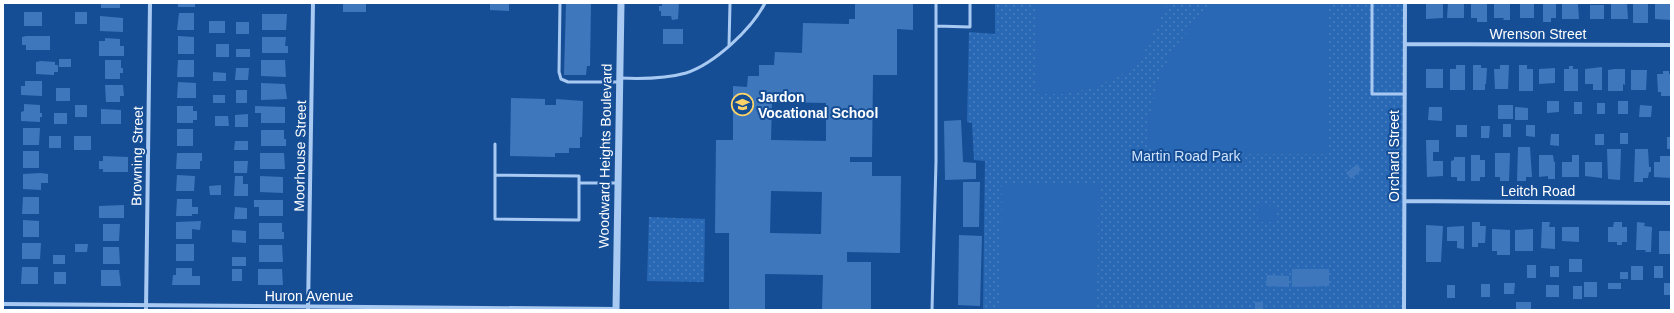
<svg xmlns="http://www.w3.org/2000/svg" width="1674" height="313" viewBox="0 0 1674 313" font-family="Helvetica,sans-serif">
	<style>
		.grass { fill: url(#grass-dots) }
		.garden { fill: #2968b4 }
		.building { fill: #3f77bd; fill-rule: evenodd }
		.lines { fill: none; stroke-linecap: round; stroke-linejoin: round }
		.service { stroke: #a8c9f1; stroke-width: 3 }
		.minor { stroke: #a8c9f1; stroke-width: 4 }
		.tertiary { stroke: #a8c9f1; stroke-width: 7 }
		.labels { text-anchor: middle; stroke-width: 4; stroke-linejoin: round; paint-order: stroke }
		.street-label { font-size: 14px; fill: #fff; stroke: #164e96 }
		.poi-label { font-size: 14px; font-weight: bold; fill: #fff; stroke: #164e96; text-anchor: start }
		.park-label { font-size: 14px; fill: #cfe3fc; stroke: #164e96 }
	</style>
	<defs>
		<pattern id="grass-dots" width="8" height="8" patternUnits="userSpaceOnUse"><rect width="8" height="8" fill="#2968b4"/><path d="M2 2h.1M6 6h.1" fill="none" stroke="#497fbf" stroke-width="1.8" stroke-linecap="round"/></pattern>
	</defs>
	<rect width="100%" height="100%" fill="#164e96"/>
	<path class="grass" d="M995,3H1405L1403,310H983L985,161L974,160L972,123L967,122L969,32L995,34Z
		M649,217L705,219L704,282L647,281Z"/>
	<path class="garden" d="M1037,3H1168L1142,57L1120,76L1092,88L1063,94H1035Z
		M1216,3H1329L1328,154H1252L1149,149C1149,139 1149,128 1149,118C1150,111 1153,104 1154,97C1164,56 1185,31 1216,3Z
		M1002,183L1099,184L1097,310H1000Z
		M1258,205L1276,206L1275,222H1258Z"/>
	<path class="building" d="M101,3H120V8H101Z
		M178,3H195V7H178Z
		M343,3H366V12H343Z
		M490,3H509V11L490,10Z
		M566,3H591L590,66H587L586,75H564Z
		M662,3H679L678,19L672,20L671,16H661V11H659V6H662Z
		M855,3H913V30L897,29V75H873L872,157H850V162H872V176H901L900,253L847,252V262H871V310H822L823,275L765,274V310H729V233H715L716,140H733V86L747,87L748,76H759V65H774L775,52L802,53L803,23L849,24V19H855ZM772,102L826,103V141L771,140ZM771,191L822,192L821,234L770,233Z
		M1426,3H1443V18L1426,19Z
		M1448,3H1464V18H1447Z
		M1471,3H1487V22H1477V18H1471Z
		M1494,3H1510V20H1503L1504,18H1494Z
		M1520,3H1534V18H1520Z
		M1543,3H1556V18H1551V22H1543Z
		M1562,3L1578,4L1579,19H1562Z
		M1611,3H1627L1628,19H1611Z
		M1633,3H1648V23H1633Z
		M1655,4H1671V20L1655,19Z
		M1590,5H1604V19H1590Z
		M24,12H42V26H24Z
		M75,12H87V24H75Z
		M179,13H194V30H177Z
		M262,14H287L286,30H262Z
		M100,16L123,18V32L100,31Z
		M209,21H225V33H209Z
		M236,22H249V34H236Z
		M663,29H683V44H663Z
		M26,36H50V50H26V45H22V37Z
		M178,36L194,37V54H178Z
		M262,37H286L285,46H288V53H262Z
		M105,38L120,39V46H124V56H99V41H105Z
		M216,44H229V57H216Z
		M236,49H250V57H236Z
		M59,59H71V67H59Z
		M105,60H121V68H123V73H120V79H105Z
		M178,60H194V77H177Z
		M261,60H285L286,77L261,76Z
		M41,61L55,62V65H58V72H54V75L36,74V62Z
		M1456,65H1465V90H1450V69H1456Z
		M1473,65H1481V68H1487L1486,84H1485V90H1473Z
		M1500,65H1509L1508,89H1495L1494,69H1500Z
		M1519,65H1527V69H1533V91H1519Z
		M1569,66H1573V69H1578V91H1564V69H1569Z
		M1602,67V90H1593V84H1585V69Z
		M236,68H249L248,80H235Z
		M1555,68V83L1539,84V69Z
		M1426,69H1443V88H1426Z
		M1615,69H1625V85L1623,84V91H1608V70Z
		M1631,70H1647L1646,90H1631Z
		M1663,71H1669V74H1671L1670,96H1661V92H1658L1657,74H1663Z
		M213,72L226,73V81H213Z
		M25,81H42V96L21,95V86H25Z
		M178,82L196,83V98H177Z
		M261,83L285,84L287,99L261,100Z
		M105,85H123L124,96H120V102H106Z
		M56,88H70V101H56Z
		M236,90H247V103H236Z
		M213,95H225V103H213Z
		M511,98L545,99V105H556V99L583,101L582,137H580V148H569V153H555V157L510,156Z
		M1547,101H1559V112L1547,113Z
		M1618,101H1628V114H1618Z
		M1574,102H1582V114H1574Z
		M1597,103H1605V114H1597Z
		M24,104L40,105V113H42V117H40V122L21,121V112L24,111Z
		M75,105H87V117H75Z
		M1498,105H1513V119H1498Z
		M1640,105L1652,106L1651,117H1639Z
		M177,106H193V111H197V120H193V123H177Z
		M255,106L285,107V123H261V113H255Z
		M1429,107H1442V121L1428,120Z
		M1515,107L1528,108V120H1515Z
		M101,109L121,110V124H101Z
		M54,113H67V124H54Z
		M248,114V127H235V115Z
		M215,116H228L229,126H215Z
		M961,120L963,162L976,163V179L945,180L944,121Z
		M1503,124H1511V137H1503Z
		M1456,125H1467V137H1456Z
		M1526,125H1535V137L1526,136Z
		M1481,126H1490L1489,138H1481Z
		M23,128H40L39,145H23Z
		M177,129H193V146H177Z
		M261,130H284V139H286V146H261Z
		M1620,133H1628V144H1620Z
		M1551,134H1559V146L1550,145Z
		M1595,134H1604V145H1595Z
		M49,136H61V148H49Z
		M74,136H91V150H74Z
		M1667,137H1671V149H1667Z
		M1426,140H1439V152H1433V161H1443V176L1427,177Z
		M235,141H248V150H234Z
		M1518,147H1530L1532,177H1526V181H1517Z
		M1607,149H1621L1620,180L1608,179Z
		M1635,149H1648L1649,167H1651V172H1649L1648,178H1643V182H1634Z
		M23,151H39V168H23Z
		M177,153H202V161H200V169H176Z
		M260,153H284L285,169H260Z
		M1495,153H1510L1509,181H1500V177H1495Z
		M1471,155H1480V160H1485V177H1480V181H1471Z
		M1539,155H1553L1554,162H1555V179H1548V176L1539,177Z
		M1572,155H1579V177H1562V162H1572Z
		M103,156L128,157V172H103V169H99V161H103Z
		M1660,156H1671V178L1654,177V162H1660Z
		M1454,157H1465V181H1457V177H1451V161L1454,160Z
		M234,161H248L247,173H234Z
		M1585,162H1602V178L1585,176Z
		M1357,164L1361,170L1351,179L1346,173Z
		M41,173L48,174V183H41V190L23,189V174Z
		M177,175L195,176L194,191H176Z
		M235,176H243V184H248V196H234Z
		M260,176L283,177V193L260,192Z
		M963,182H980L979,227H963Z
		M221,185V195H210L209,186Z
		M23,197H39V214H22Z
		M177,199H192V207H198V214H192V216H176Z
		M254,200H283V216H259V207H254Z
		M124,205V218H99V206Z
		M235,207L247,208V219H234Z
		M23,220L39,221V237H23Z
		M201,221L200,230L192,229V239H176V222Z
		M1472,222H1480V226H1486L1485,243H1478V247H1472Z
		M1542,222H1550L1549,227H1555V249L1541,248Z
		M1614,222H1622V227H1627V242H1622V245H1617V242H1608V227H1613Z
		M1637,222L1645,223L1644,226L1652,227L1651,252H1645L1646,250H1636Z
		M259,223H282V232H284V239H259Z
		M103,224H120L119,241H103Z
		M1426,225L1443,226L1441,262H1426Z
		M1464,226V249L1457,248V241H1447V227Z
		M1562,227H1579V242L1562,241Z
		M1492,229L1510,230V255H1497V251H1492Z
		M1533,229V251H1515V230Z
		M232,230L246,231V243L232,242Z
		M1659,231H1671V254H1659Z
		M959,235L982,236L980,306L958,305Z
		M22,243H41L40,259H22Z
		M75,244H88L87,252H75Z
		M176,244H194V261H176Z
		M259,245H282L283,262H259Z
		M103,247H119L120,264H103Z
		M53,255H65V264H53Z
		M232,257H246V266H232Z
		M1569,259H1582V272H1569Z
		M1527,265H1536V278H1527Z
		M1550,266H1559V277H1550Z
		M1631,266H1643V280H1631Z
		M1654,266H1663V278H1654Z
		M22,267H38V284H21Z
		M176,268H192V276H200V285H172L173,275H176Z
		M232,269H242V281H232Z
		M258,269H282L283,285H258Z
		M1292,269H1329V286L1292,287Z
		M101,270H119L121,286H101Z
		M54,272H66V284H54Z
		M1620,272H1628V279H1620Z
		M1267,275L1289,276V287L1266,286Z
		M1584,282H1597V297H1584Z
		M1504,283H1515L1514,294H1504Z
		M1608,283H1621V289H1608Z
		M1664,283H1671V295H1664Z
		M1481,284H1490V297H1481Z
		M1447,285H1455V298H1447Z
		M1546,285H1559V297H1546Z
		M1573,286H1582V299H1573Z
		M1255,302H1263V310H1255Z
		M1516,302H1531V310H1516Z"/>
	<g class="lines">
		<path class="service" d="M560,3L559,72L561,79L568,82H619
			M1372,3V94H1405
			M936,26L970,27V3
			M729,46L730,3
			M619,78C641,79 665,79 686,73C714,64 752,29 765,3
			M495,175V144
			M579,183V176L495,175V219L579,220V183H618
			M932,310L936,162V3"/>
		<path class="minor" d="M1405,44L1671,45
			M1405,201L1671,203
			M3,304L616,309
			M146,310L150,3
			M308,310L313,3
			M1404,310L1405,3"/>
		<path class="tertiary" d="M616,310L621,3"/>
	</g>
	<defs>
		<symbol id="school-ring" viewBox="-11 -11 22 22"><circle r="9.5" fill="#164e96" stroke="#ffd368" stroke-width="1.5"/><path d="M0-5L7-2L0 1L-7-2ZM-4 1L0 2.5L4 1V4Q0 6-4 4Z" fill="#ffd368"/></symbol>
	</defs>
	<g fill-rule="evenodd">
		<use href="#school-ring" x="730" y="92" width="25" height="25"/>
	</g>
	<g class="labels">
		<g class="street-label">
			<text x="1538" y="39">Wrenson Street</text>
			<text transform="translate(137 156) rotate(-89)" y="5">Browning Street</text>
			<text transform="translate(300 156) rotate(-89)" y="5">Moorhouse Street</text>
			<text transform="translate(605 156) rotate(-89)" y="5">Woodward Heights Boulevard</text>
			<text transform="translate(1394 156) rotate(-90)" y="5">Orchard Street</text>
			<text x="1538" y="196">Leitch Road</text>
			<text x="309" y="301">Huron Avenue</text>
		</g>
		<g class="poi-label">
			<text x="758" y="102">Jardon<tspan x="758" dy="16">Vocational School</tspan></text>
		</g>
		<g class="park-label">
			<text x="1186" y="161">Martin Road Park</text>
		</g>
	</g>
	<rect width="1674" height="313" fill="none" stroke="#ffffff" stroke-width="8"/>
</svg>
